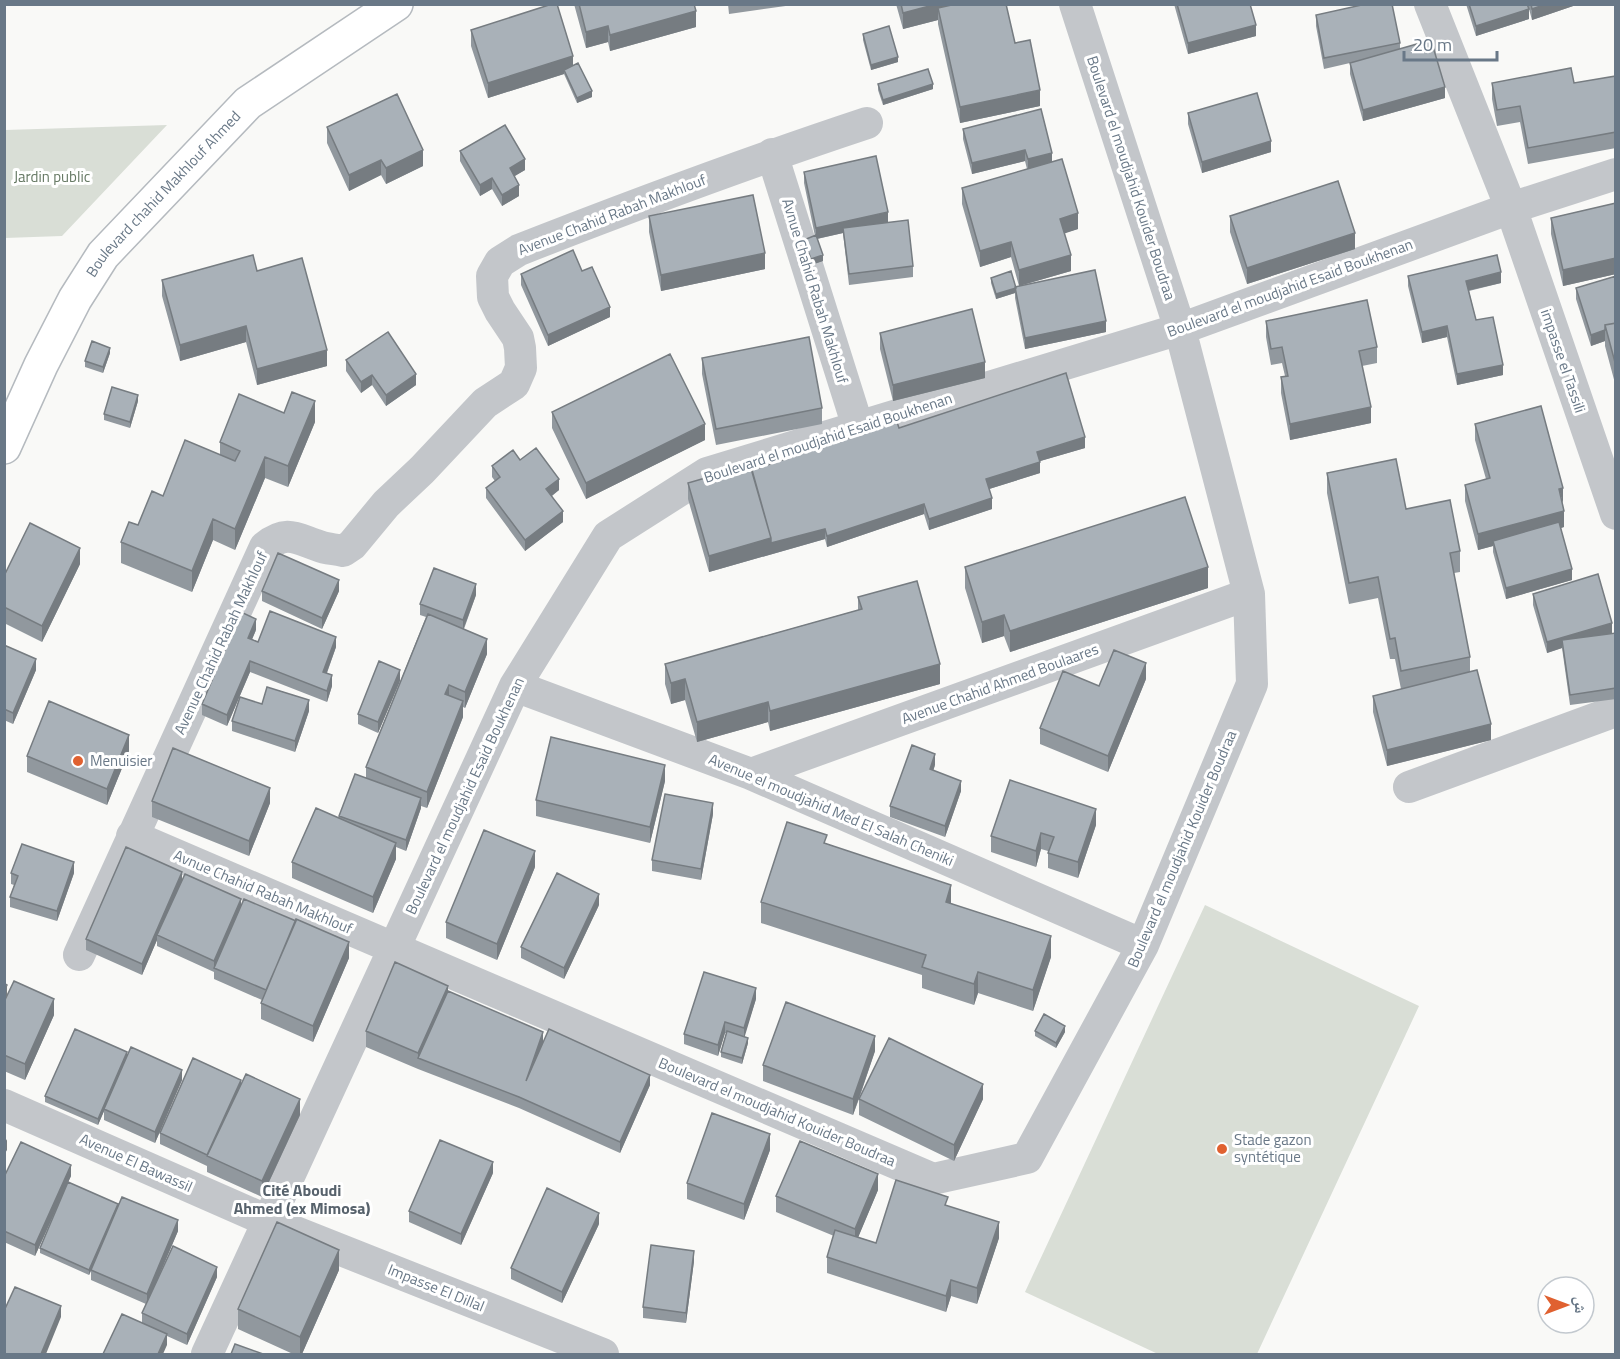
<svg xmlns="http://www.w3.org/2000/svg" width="1620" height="1359" viewBox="0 0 1620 1359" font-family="'Titillium Web','Noto Naskh Arabic',sans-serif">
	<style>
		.green { fill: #d9ded6 }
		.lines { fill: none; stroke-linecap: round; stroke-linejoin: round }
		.secondary-casing { stroke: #b5babf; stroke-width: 36 }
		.minor { stroke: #c3c6ca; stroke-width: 32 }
		.secondary { stroke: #fff; stroke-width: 33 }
		.wall { fill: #91989e }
		.shaded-wall { fill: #767c81 }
		.building { fill: #a9b1b8; stroke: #767c81; stroke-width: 1.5 }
		.poi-dot { fill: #e06130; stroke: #fff; stroke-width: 2 }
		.labels { text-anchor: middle; stroke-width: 6; stroke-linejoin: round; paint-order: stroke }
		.park-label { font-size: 15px; fill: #667964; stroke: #fff }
		.street-label { font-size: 15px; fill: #697887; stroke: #fff }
		.poi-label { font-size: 15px; fill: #697887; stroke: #fff; text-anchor: start }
		.neighbourhood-label { font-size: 16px; font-weight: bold; fill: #57626c; stroke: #fff }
	</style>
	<rect width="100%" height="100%" fill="#f9f9f7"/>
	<path class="green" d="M167,125L62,236L5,238V130Z
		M1205,905L1419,1006L1257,1354H1158L1025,1292Z"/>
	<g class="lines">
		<defs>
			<g id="secondary">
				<path id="s1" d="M4,447L41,365L75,299L103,255L248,103L396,4"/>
			</g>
		</defs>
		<use href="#secondary" class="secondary-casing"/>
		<path class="minor" d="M1430,4L1511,208L1616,514
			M772,154L858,427
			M515,686L751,774L1143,945
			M751,774L1249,594
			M1409,787L1616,711
			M132,836L933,1179L1027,1158L1143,945L1252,684L1249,594L1180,329L1075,4
			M79,955L265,547C287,529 297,539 319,546C326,549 335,549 343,551L352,545L386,504L422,470L485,403L514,384L521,368L520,348L518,338L500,311L493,297L492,276L500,262L519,250C634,205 749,162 867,123
			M4,1105L268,1221L603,1354
			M207,1354L515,686L608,536L707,473L1180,329L1511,208L1616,174"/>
		<use href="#secondary" class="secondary"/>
	</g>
	<path class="wall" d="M574,4H694L696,27L610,51L608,42L586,48Z
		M728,4H800L729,14Z
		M896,4H1006L1015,43L1040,106L960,123L938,24V20L903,29Z
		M1174,4H1250L1256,36L1188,54Z
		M1466,4H1579L1532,20L1529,9V19L1476,36Z
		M1316,15L1400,43V49L1445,98L1363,121L1350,74V63L1324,69L1316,26Z
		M471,30L573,66L592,97L577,103L564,74L488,98L471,46Z
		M863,34L898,62L871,70L863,40Z
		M1616,76V148L1528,164L1520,122L1497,126L1492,99V83H1574Z
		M878,84L933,89L883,105L878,90Z
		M1188,113L1271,152L1202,173L1188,124Z
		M327,127L423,166L386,184L381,175L349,191L327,143Z
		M963,129L1052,162L1078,229L1064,233L1071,271L1019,286L1011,257L980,267L962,204V188L1027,169L1025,161L972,174L963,139Z
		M460,151L525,170L514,176L519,196L502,206L492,189L480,196L460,161Z
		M804,172L888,222L913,266V277L849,285L843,233L817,239L823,261L811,265L804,245V240L815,236L804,183Z
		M1616,203V274L1563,286L1551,234V218Z
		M649,216L765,269L661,291L649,232Z
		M1230,216L1355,249L1247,284L1230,232Z
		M257,271L327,366L257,385L246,342L180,361L162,296V280Z
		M582,271L610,317L548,346L521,285V274Z
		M1408,276L1501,283L1469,291L1476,320L1503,375L1457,385L1447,337L1422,343L1408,286Z
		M1616,276V387L1605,346V341L1591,346L1576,299V288Z
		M991,278L1016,287L1106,332L1025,349L1015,298V293L996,299L991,283Z
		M1266,321L1377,347V363L1362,366L1371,423L1290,440L1281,393V377L1285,376L1282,363L1271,365L1266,337Z
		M880,333L985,378L893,401L880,349Z
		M110,353L103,373L85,367V361Z
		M702,358L822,408V424L716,445L702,374Z
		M346,360L416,385L386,406L372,385L361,393L346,371Z
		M138,401L130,428L104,420V414Z
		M552,412L705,440L586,499L552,428Z
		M284,413L315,422L288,487L265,478L235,550L213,540L192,592L121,563V542L138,525L163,496L220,455V442Z
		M1475,424L1563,504L1564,527L1561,528L1572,580L1506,599L1493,552V546L1478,550L1465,501V485L1486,479L1475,440Z
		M899,428L1085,448L1040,461V473L989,489L992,509L929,530L924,514L827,547L825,539L709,572L688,499V483L752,470Z
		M520,460L559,490L552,496L563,522L525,551L486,498V488L495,481L492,477V466Z
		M1327,473L1406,509L1460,551V572L1454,573L1470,657V671L1491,740L1387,766L1373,712V696L1401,689L1395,659H1390L1378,598L1349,604L1327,493Z
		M80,564L42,642L4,623V576Z
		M965,567L1208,588L1010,652L1004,636L982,643L965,588Z
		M262,591H339L322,629L262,601Z
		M1533,594L1612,633H1616V699L1570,705L1562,648L1547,653L1533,605Z
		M476,595L464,629L487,654L465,708L463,707V717L427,808L421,806V808L406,851L396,847V859L373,913L292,878V862L339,818V816L366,777V767L426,617L420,615V604Z
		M858,597L940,684L770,731L768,722L697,742L685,700L671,704L665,684V664L858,610Z
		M256,630L252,639L258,642L336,647L327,673L332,686L327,702L250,672L227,726L202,715V704Z
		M4,645L36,670L13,724L4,720Z
		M1146,679L1108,772L1040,744V728Z
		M400,681L378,733L358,724V714Z
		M309,711L295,752L232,731V721Z
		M129,751L107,805L27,772V756Z
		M935,765L933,771L961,791L945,837L890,817V806Z
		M665,781L650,843L536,816V800Z
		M152,801L270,803L249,856L152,817Z
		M713,814L701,880L652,871V860Z
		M1096,825L1078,878L1048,868V851L1041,849L1036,867L991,852V836Z
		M827,844L951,903L1051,957L1033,1011L978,993L974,1005L922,988V975L761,923V902Z
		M535,867L497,960L446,938V922Z
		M11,873H74L57,921L10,907V897L14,885L11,884Z
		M182,880L241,906L349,958L313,1042L261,1019V1003L262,1000L214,979V971V972L157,946V940L142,975L86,950V939Z
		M599,905L564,979L521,958V947Z
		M4,983L7,995L54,1015L25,1080L4,1071Z
		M448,991L543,1042L650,1085L620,1153L519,1108L418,1069L366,1047V1031Z
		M756,999L744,1036L748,1043L742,1064L721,1057V1052L727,1033H725L718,1056L684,1044V1034Z
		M1035,1031L1065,1032L1056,1048L1035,1036Z
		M875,1051L859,1099H983L954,1161L859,1115V1099L853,1115L763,1081V1065Z
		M127,1057L182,1080L155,1143L104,1120V1111L98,1125L45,1102V1096Z
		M300,1115L262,1197L207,1172V1166L160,1144V1133Z
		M770,1150L744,1220L687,1199V1183Z
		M493,1173L461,1245L409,1222V1211Z
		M71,1176L68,1182L118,1206L178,1231L158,1278L217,1277L187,1345L167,1336V1345L142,1323V1313L146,1304L91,1280V1271L89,1275L40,1253V1248L68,1184L35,1256L4,1242V1177Z
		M878,1190L858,1237L876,1243L948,1206L999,1238L977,1304L951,1296L946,1312L827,1273V1257L834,1236L776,1212V1196Z
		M599,1224L562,1303L511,1279V1268Z
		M694,1261L686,1323L643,1318V1307Z
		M339,1270L302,1354H293L238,1329V1309Z"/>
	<path class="shaded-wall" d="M937,4H994L938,8V20L903,29V13Z
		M1546,4H1579L1532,20V9Z
		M1529,9V19L1476,36V26Z
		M696,11V27L610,51V35Z
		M1256,25V36L1188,54V43Z
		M608,26V42L586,48V32Z
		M573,56V72L564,70V74L488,98V83Z
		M898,57V62L871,70V65Z
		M933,84V89L883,105V100Z
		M1445,87V98L1363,121V110Z
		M1040,90V106L960,123V107Z
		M592,91V97L577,103V98Z
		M1271,141V152L1202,173V162Z
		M423,150V166L386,184V168Z
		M1025,150V161L972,174V163Z
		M1052,153V164L1028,170V159Z
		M525,159V170L510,179V168Z
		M381,160V175L349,191V175Z
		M492,178V189L480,196V185Z
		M519,185V196L502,206V195Z
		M888,212V223L843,228V233L816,239V228Z
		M1078,213V229L1060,235V219Z
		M1355,233V249L1247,284V268Z
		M1011,242V257L980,267V251Z
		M765,253V269L661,291V275Z
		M823,255V261L811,265V259Z
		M1071,255V271L1019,286V270Z
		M1616,258V274L1563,286V270Z
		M1501,272V283L1466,291V281Z
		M1015,288V293L996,299V294Z
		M610,307V317L548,346V335Z
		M1106,321V332L1025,349V338Z
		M246,326V342L180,361V345Z
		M1447,326V337L1422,343V332Z
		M1605,330V341L1591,346V335Z
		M110,348V353L103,373V367Z
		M327,350V366L257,385V369Z
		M985,362V378L893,401V385Z
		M1503,365V375L1457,385V374Z
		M416,374V385L386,406V395Z
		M372,375V385L361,393V382Z
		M138,395V401L130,428V422Z
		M315,401V422L288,487V466Z
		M1371,407V423L1290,440V424Z
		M705,424V440L586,499V483Z
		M1085,437V448L1037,462V452Z
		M265,457V478L235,550V529Z
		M1040,462V473L986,490V479Z
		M559,479V490L546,500V489Z
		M1563,488V504L1559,489Z
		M992,498V509L929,530V519Z
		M924,504V514L827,547V536Z
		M563,511V522L525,551V540Z
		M1564,511V527L1494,546L1493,541V546L1478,550V534Z
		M213,519V540L192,592V571Z
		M825,529V539L709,572V556L771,538Z
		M80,548V564L42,642V626Z
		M1208,567V588L1010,652V631Z
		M1572,569V580L1506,599V588Z
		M339,580V591L322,629V618Z
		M476,584V595L463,630V620Z
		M1004,615V636L982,643V622Z
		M256,619V630L248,649V638Z
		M1612,623V634L1562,640V648L1547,653V642Z
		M336,637V647L323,683V672Z
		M487,639V654L465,708V692Z
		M36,659V670L13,724V713Z
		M250,661V672L227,726V715Z
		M1146,663V679L1108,772V756Z
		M940,664V684L770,731V711Z
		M400,670V681L378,733V722Z
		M332,675V686L327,702V691Z
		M685,679V700L671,704V683Z
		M449,685V701L445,694Z
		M309,700V711L295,752V741Z
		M463,701V717L427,808V792Z
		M768,702V722L697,742V722Z
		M1491,724V740L1387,766V750Z
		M129,735V751L107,805V789Z
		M935,754V765L930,780V769Z
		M665,765V781L650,843V827Z
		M961,781V791L945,837V826Z
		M270,788V803L249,856V841Z
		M421,798V808L406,851V840Z
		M713,803V814L701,880V869Z
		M1096,809V825L1078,878V862Z
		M1041,833V849L1036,867V851Z
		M396,843V859L373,913V897Z
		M535,851V867L497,960V944Z
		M74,862V873L57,921V911Z
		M182,872V883L157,935V940L142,975V964Z
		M951,885V905L946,902Z
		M599,894V905L564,979V968Z
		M241,899V910L214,968V972V961Z
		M1051,936V957L1033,1011V990Z
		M349,942V958L313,1042V1026Z
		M978,972V993L974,1005V984Z
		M7,985V996L4,1002V991Z
		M448,986V1002L418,1058V1053Z
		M756,988V999L744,1039V1028Z
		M54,999V1015L25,1080V1064Z
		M725,1022V1033L718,1056V1045Z
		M1065,1026V1032L1056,1048V1043Z
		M543,1032V1043L526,1081Z
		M875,1036V1051L853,1115V1099Z
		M748,1038V1043L742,1064V1058Z
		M127,1052V1058L98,1125V1119Z
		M182,1070V1080L155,1143V1132Z
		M650,1075V1085L620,1153V1142Z
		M241,1080V1090L207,1156Z
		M983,1084V1099L954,1161V1145Z
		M300,1099V1115L262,1197V1181Z
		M770,1134V1150L744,1220V1204Z
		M7,1139V1150L4,1155V1144Z
		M493,1162V1173L461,1245V1234Z
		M71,1165V1176L35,1256V1245Z
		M878,1174V1190L855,1245V1229Z
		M118,1204V1209L89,1275V1270Z
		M599,1213V1224L562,1303V1292Z
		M178,1220V1231L147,1304V1294Z
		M999,1222V1238L977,1304V1288Z
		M339,1250V1270L302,1354H300V1337Z
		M694,1251V1261L686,1323V1313Z
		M217,1267V1277L187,1345V1334Z
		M951,1280V1296L946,1312V1296Z
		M61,1306V1317L46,1354H41Z
		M167,1334V1345L163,1354H158Z"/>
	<path class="building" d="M552,4H557L573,56L488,83L471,30Z
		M579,4H694L696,11L610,35L608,26L586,32Z
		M901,4H937L903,13Z
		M956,4H1006L1015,43L1030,40L1040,90L960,107L938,8Z
		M1177,4H1250L1256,25L1188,43Z
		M1366,4H1392L1400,43L1324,58L1316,15Z
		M1469,4H1527L1529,9L1476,26Z
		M1531,4H1546L1532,9Z
		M889,26L898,57L871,65L863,34Z
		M1431,40L1445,87L1363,110L1350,63Z
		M578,63L592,91L577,98L564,70Z
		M1571,68L1574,83L1616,76V132L1528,148L1520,106L1497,110L1492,83Z
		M928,69L933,84L883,100L878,84Z
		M1257,93L1271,141L1202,162L1188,113Z
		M397,94L423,150L386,168L381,160L349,175L327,127Z
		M1041,109L1052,153L1028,159L1025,150L972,163L963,129Z
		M505,125L525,159L510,168L519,185L502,195L492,178L480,185L460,151Z
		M876,156L888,212L816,228L804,172Z
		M1062,159L1078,213L1060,219L1071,255L1019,270L1011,242L980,251L962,188Z
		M1338,181L1355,233L1247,268L1230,216Z
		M753,195L765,253L661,275L649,216Z
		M1616,203V258L1563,270L1551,218Z
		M908,220L913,266L849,274L843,228Z
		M816,235L823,255L811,259L804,240Z
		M573,250L582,271L592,267L610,307L548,335L521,274Z
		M253,255L257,271L302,258L327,350L257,369L246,326L180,345L162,280Z
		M1497,255L1501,272L1466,281L1476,320L1493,317L1503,365L1457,374L1447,326L1422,332L1408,276Z
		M1095,270L1106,321L1025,338L1015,287Z
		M1011,271L1016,288L996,294L991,278Z
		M1616,276V323L1605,325V330L1591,335L1576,288Z
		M1367,300L1377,347L1359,351L1371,407L1290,424L1281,377L1288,376L1282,347L1271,349L1266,321Z
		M972,309L985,362L893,385L880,333Z
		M1616,323V366L1605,325Z
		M388,332L416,374L386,395L372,375L361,382L346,360Z
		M809,337L822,408L716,429L702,358Z
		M92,341L110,348L103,367L85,361Z
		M670,354L705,424L586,483L552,412Z
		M1066,373L1085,437L1037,452L1040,462L986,479L992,498L929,519L924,504L827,536L825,529L771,543V538L752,470L897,422L899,428Z
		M112,387L138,395L130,422L104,414Z
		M292,392L315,401L288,466L265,457L235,529L213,519L192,571L121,542L129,522L138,525L152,491L163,496L185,440L235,461L240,451L220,442L239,394L284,413Z
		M1541,406L1563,488L1559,489L1564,511L1478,534L1465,485L1490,478L1475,424Z
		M536,448L559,479L546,489L563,511L525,540L486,488L500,477L492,466L513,450L520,460Z
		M1396,459L1406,509L1450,500L1460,551L1450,553L1470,657L1401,671L1395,638L1390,639L1378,577L1349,583L1327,473Z
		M750,465L771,538L709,556L688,483Z
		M1185,497L1208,567L1010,631L1004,615L982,622L965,567Z
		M1559,522L1572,569L1506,588L1493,541Z
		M30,523L80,548L42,626L4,607V576Z
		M278,553L339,580L322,618L262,591Z
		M434,568L476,584L463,620L420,604Z
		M1598,574L1612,623L1547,642L1533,594Z
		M917,581L940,664L770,711L768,702L697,722L685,679L671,683L665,664L862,609L858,597Z
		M270,611L336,637L323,672L332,675L327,691L250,661L227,715L202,704L241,612L256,619L248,638L258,642Z
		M428,614L487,639L465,692L449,685L445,694L463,701L427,792L366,767Z
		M1616,633V688L1570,695L1562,640Z
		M4,645L36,659L13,713L4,709Z
		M1114,650L1146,663L1108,756L1040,728L1063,671L1099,686Z
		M379,661L400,670L378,722L358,714Z
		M1477,670L1491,724L1387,750L1373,696Z
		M267,687L309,700L295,741L232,721L240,697L262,704Z
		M49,701L129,735L107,789L27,756Z
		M551,737L665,765L650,827L536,800Z
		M912,745L935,754L930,769L961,781L945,826L890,806Z
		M173,748L270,788L249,841L152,801Z
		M355,774L421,798L406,840L339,816Z
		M1010,780L1096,809L1078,862L1048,853L1054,837L1041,833L1036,851L991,836Z
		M665,794L713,803L701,869L652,860Z
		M316,808L396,843L373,897L292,862Z
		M787,822L827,835L824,843L951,885L946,902L1051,936L1033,990L978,972L974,984L922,967L926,955L761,902Z
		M484,830L535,851L497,944L446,922Z
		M22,844L74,862L57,911L10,897L18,876L11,873Z
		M126,847L182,872L142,964L86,939Z
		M557,873L599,894L564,968L521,947Z
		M185,874L241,899L214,961L157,935Z
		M244,899L296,921L266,990L214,968Z
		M296,919L349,942L313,1026L261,1003Z
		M395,962L448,986L418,1053L366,1031Z
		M704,972L756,988L744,1028L725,1022L718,1045L684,1034Z
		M14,981L54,999L25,1064L4,1055V1002Z
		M4,983L7,985L4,991Z
		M448,991L543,1032L526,1081L549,1029L650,1075L620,1142L519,1097L418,1058Z
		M786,1002L875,1036L853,1099L763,1065Z
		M1044,1014L1065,1026L1056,1043L1035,1031Z
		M75,1029L127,1052L98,1119L45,1096Z
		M727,1031L748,1038L742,1058L721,1052Z
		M889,1038L983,1084L954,1145L859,1099Z
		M131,1047L182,1070L155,1132L104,1109Z
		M193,1058L241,1080L207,1155L160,1133Z
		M246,1074L300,1099L262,1181L207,1156Z
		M712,1113L770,1134L744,1204L687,1183Z
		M440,1140L493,1162L461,1234L409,1211Z
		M800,1141L878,1174L855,1229L776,1196Z
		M21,1142L71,1165L35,1245L4,1231V1177Z
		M896,1180L948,1197L945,1205L999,1222L977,1288L951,1280L946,1296L827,1257L835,1230L876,1243Z
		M68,1182L118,1204L89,1270L40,1248Z
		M547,1188L599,1213L562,1292L511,1268Z
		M122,1197L178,1220L147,1294L91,1270Z
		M277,1222L339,1250L300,1337L238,1309Z
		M651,1245L694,1251L686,1313L643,1307Z
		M173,1246L217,1267L187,1334L142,1313Z
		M15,1287L61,1306L41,1354H4V1311Z
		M122,1314L167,1334L158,1354H103Z
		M235,1344L263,1354H231Z"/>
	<g class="poi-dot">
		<circle cx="78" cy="761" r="6"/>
		<circle cx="1222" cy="1149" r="6"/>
	</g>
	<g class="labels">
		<g class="park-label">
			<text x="52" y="182">Jardin public</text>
		</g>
		<g class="street-label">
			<text transform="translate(1131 178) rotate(72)" y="5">Boulevard el moudjahid Kouider Boudraa</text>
			<text dy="5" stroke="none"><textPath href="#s1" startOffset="302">Boulevard chahid Makhlouf Ahmed</textPath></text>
			<text transform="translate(612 215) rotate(-21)" y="5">Avenue Chahid Rabah Makhlouf</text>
			<text transform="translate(1290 288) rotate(-20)" y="5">Boulevard el moudjahid Esaid Boukhenan</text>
			<text transform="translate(815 291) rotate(73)" y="5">Avnue Chahid Rabah Makhlouf</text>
			<text transform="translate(1563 361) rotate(71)" y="5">impasse el Tassili</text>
			<text transform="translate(828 438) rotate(-18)" y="5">Boulevard el moudjahid Esaid Boukhenan</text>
			<text transform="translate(221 643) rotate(-65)" y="5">Avenue Chahid Rabah Makhlouf</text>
			<text transform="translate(1000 684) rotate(-20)" y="5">Avenue Chahid Ahmed Boulaares</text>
			<text transform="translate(465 796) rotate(-65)" y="5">Boulevard el moudjahid Esaid Boukhenan</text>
			<text transform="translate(831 810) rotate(23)" y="5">Avenue el moudjahid Med El Salah Cheniki</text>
			<text transform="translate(1182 849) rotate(-67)" y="5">Boulevard el moudjahid Kouider Boudraa</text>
			<text transform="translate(263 892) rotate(23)" y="5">Avnue Chahid Rabah Makhlouf</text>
			<text transform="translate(777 1112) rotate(23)" y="5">Boulevard el moudjahid Kouider Boudraa</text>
			<text transform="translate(136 1163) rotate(24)" y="5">Avenue El Bawassil</text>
			<text transform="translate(436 1288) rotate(22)" y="5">Impasse El Dillal</text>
		</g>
		<g class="poi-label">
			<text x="90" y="766">Menuisier</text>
			<text x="1234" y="1145">Stade gazon<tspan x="1234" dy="17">syntétique</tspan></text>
		</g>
		<g class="neighbourhood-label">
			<text x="302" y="1196">Cité Aboudi<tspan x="302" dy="18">Ahmed (ex Mimosa)</tspan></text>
		</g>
	</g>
	<rect width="1620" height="1359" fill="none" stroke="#697887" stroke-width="12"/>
	<g transform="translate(1566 1305) rotate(90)"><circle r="28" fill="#ffffff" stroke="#c3c9cf" stroke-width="1.5"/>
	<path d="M0-4.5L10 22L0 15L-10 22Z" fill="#e06130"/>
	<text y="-9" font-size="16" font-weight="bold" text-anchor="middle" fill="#697887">ش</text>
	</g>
	<path d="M1404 51v9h93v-9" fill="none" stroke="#697887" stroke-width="3"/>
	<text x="1413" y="51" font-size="18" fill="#697887" stroke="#ffffff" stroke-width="4.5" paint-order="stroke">20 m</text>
</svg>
